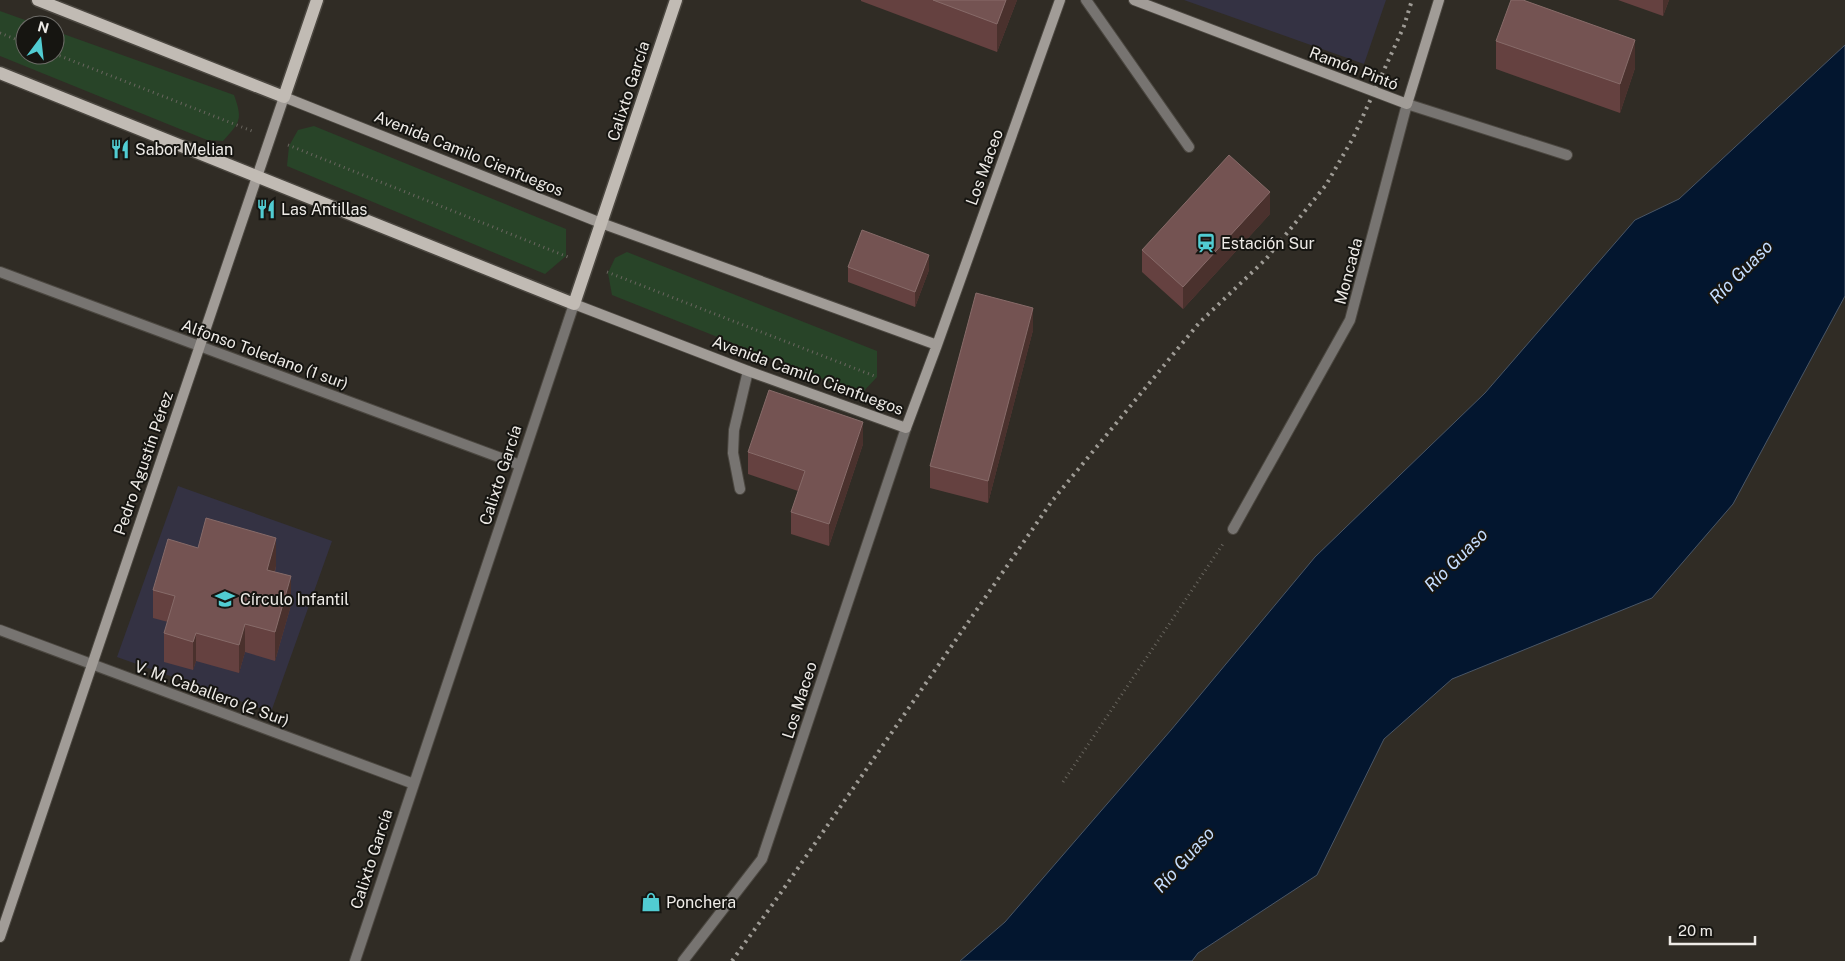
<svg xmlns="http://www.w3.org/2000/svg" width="1845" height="961" viewBox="0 0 1845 961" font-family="'Public Sans',sans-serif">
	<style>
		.education { fill: #343243 }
		.green { fill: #284428 }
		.water { fill: #03162f; stroke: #4a5666 }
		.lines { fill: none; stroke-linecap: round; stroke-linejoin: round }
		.lane-casing { stroke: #4b4740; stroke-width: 12 }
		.street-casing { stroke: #4b4740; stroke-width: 12 }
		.secondary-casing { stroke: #4b4740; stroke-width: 12 }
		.primary-casing { stroke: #4b4740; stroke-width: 15 }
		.path { stroke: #69665f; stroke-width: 3; stroke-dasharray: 1 4; stroke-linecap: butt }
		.lane { stroke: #777471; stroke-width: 10 }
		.street { stroke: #777471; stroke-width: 10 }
		.secondary { stroke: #a19c97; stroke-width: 10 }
		.primary { stroke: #c1bbb4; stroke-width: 12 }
		.rail { stroke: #9f9c96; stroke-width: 4; stroke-dasharray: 2.5 5; stroke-linecap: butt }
		.wall { fill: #654140 }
		.shaded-wall { fill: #4a312d }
		.building { fill: #745352; stroke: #876b69 }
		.labels { text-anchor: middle; stroke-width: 4; stroke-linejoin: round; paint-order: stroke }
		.street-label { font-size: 16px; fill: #eeebe7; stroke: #161511 }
		.poi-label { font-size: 16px; fill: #eeebe7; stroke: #161511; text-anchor: start }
		.water-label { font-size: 18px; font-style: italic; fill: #c5ddfe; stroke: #161511 }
	</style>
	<rect width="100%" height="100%" fill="#302c25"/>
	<path class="education" d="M1184,0H1386L1364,64Z
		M178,486L332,541L271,712L117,657Z"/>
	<path class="green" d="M0,11L39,25H25V55H55V31L234,95C243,120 240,122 223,141L207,140L0,56Z
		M314,126L566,229V256L545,274L287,166L289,146L298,130Z
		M627,252L877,351V377L861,394L612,295L608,273L615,258Z"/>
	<path class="water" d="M1845,45V296L1733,504L1652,598L1452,679L1384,739L1317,875L1198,953L1192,961H960L1005,922L1171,730L1315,557L1485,393L1635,220L1679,199Z"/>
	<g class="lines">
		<defs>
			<path id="lane" d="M1086,0L1189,147"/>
			<path id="street" d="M0,272L520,465
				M740,489L733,453L734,430L748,371
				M1233,529L1350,320L1407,104L1567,155
				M0,630L414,784
				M355,961L574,304
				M683,961L762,859L906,428"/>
			<path id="secondary" d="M1134,0L1407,104L1439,0
				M574,304L748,371L906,428L937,345L1060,0
				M0,937L284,97L601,223L937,345"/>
			<path id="primary" d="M38,0L284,97L317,0
				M0,73L574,304L676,0"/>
		</defs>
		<use href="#lane" class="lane-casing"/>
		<use href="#street" class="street-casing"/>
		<use href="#secondary" class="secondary-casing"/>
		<use href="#primary" class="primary-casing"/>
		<path class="path" d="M0,33L25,43
			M55,54L252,131
			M288,145L568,257
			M607,272L877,377
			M1063,782L1223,544"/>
		<use href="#lane" class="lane"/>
		<use href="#street" class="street"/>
		<use href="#secondary" class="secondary"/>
		<use href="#primary" class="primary"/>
		<path class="rail" d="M732,961L780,894L1052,501L1199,323L1266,259L1326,185L1353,138L1404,26L1412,0"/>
	</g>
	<path class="wall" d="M861,0H1017L997,52L861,1Z
		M1618,0H1669L1663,16Z
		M1496,41L1635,68L1620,113L1496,69Z
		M1270,214L1183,309L1142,272V250Z
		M848,267L929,270L915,307L848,282Z
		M1033,330L988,503L930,488V466Z
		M863,444L829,546L791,534V512L798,491L748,474V452Z
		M198,548L276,566L275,572L291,605L275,661L245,652L239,673L196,661L193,670L164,662V633L168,622L153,618V590Z"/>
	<path class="shaded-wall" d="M1006,0H1017L997,52V24Z
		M1663,0H1669L1663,16Z
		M1635,40V68L1620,113V84Z
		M1270,192V214L1183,309V287Z
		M929,255V270L915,307V292Z
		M1033,308V330L988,503V481Z
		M863,422V444L829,546V524Z
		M276,538V566L267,598V570Z
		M291,576V605L275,661V632Z
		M245,624V652L239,673V645Z
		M196,633V661L193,670V642Z"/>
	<path class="building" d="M933,0H1006L997,24Z
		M1511,0H1523L1635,40L1620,84L1496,41Z
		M1229,155L1270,192L1183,287L1142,250Z
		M862,230L929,255L915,292L848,267Z
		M976,293L1033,308L988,481L930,466Z
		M769,390L863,422L829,524L791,512L805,471L748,452Z
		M206,518L276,538L267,570L291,576L275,632L245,624L239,645L196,633L193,642L164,633L175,596L153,590L168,539L198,548Z"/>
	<defs>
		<symbol id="restaurant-bare" viewBox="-9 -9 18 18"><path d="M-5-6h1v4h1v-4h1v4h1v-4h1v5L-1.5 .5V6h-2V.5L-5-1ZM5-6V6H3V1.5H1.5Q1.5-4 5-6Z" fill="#51ccd2" stroke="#161511" stroke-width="2.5" paint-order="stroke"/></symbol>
		<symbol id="station-bare" viewBox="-9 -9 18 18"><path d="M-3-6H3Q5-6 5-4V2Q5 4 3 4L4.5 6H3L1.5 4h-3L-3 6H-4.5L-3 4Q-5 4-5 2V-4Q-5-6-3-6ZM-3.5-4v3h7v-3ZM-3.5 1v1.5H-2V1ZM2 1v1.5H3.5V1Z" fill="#51ccd2" stroke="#161511" stroke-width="2.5" paint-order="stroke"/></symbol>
		<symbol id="school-bare" viewBox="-9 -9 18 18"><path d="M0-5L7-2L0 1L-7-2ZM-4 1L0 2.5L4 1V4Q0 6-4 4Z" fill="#51ccd2" stroke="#161511" stroke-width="2.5" paint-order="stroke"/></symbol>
		<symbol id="shop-bare" viewBox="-9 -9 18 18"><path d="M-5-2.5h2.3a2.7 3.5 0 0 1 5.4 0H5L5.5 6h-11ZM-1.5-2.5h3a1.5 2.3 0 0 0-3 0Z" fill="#51ccd2" stroke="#161511" stroke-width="2.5" paint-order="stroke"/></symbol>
	</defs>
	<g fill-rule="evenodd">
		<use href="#restaurant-bare" x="106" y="135" width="28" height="28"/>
		<use href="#restaurant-bare" x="252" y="195" width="28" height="28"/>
		<use href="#station-bare" x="1192" y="229" width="28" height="28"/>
		<use href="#school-bare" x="211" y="585" width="28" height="28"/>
		<use href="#shop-bare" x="637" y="888" width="28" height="28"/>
	</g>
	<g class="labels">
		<g class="street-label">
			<text transform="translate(1354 68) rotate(21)" y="6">Ramón Pintó</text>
			<text transform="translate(628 91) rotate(-72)" y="6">Calixto García</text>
			<text transform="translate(469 153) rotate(22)" y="6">Avenida Camilo Cienfuegos</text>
			<text transform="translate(984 167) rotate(-70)" y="6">Los Maceo</text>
			<text transform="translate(1348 271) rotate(-75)" y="6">Moncada</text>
			<text transform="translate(265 354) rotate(20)" y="6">Alfonso Toledano (1 sur)</text>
			<text transform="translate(808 375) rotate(20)" y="6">Avenida Camilo Cienfuegos</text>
			<text transform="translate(143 463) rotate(-71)" y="6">Pedro Agustín Pérez</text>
			<text transform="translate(500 475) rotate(-72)" y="6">Calixto García</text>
			<text transform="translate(212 693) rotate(20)" y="6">V. M. Caballero (2 Sur)</text>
			<text transform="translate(799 700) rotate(-72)" y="6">Los Maceo</text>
			<text transform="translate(371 859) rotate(-72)" y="6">Calixto García</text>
		</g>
		<g class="poi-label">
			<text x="135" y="155">Sabor Melian</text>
			<text x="281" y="215">Las Antillas</text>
			<text x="1221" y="249">Estación Sur</text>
			<text x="240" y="605">Círculo Infantil</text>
			<text x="666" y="908">Ponchera</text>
		</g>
		<g class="water-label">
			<text transform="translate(1741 272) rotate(-45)" y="6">Río Guaso</text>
			<text transform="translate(1456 560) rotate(-45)" y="6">Río Guaso</text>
			<text transform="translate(1184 860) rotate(-48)" y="6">Río Guaso</text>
		</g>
	</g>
	<g transform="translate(40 40) rotate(15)"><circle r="24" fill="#161511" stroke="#6c6b67"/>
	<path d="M0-4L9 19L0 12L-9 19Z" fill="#51ccd2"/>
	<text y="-8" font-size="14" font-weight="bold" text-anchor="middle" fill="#eeebe7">N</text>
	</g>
	<path d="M1670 936v8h85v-8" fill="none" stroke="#eeebe7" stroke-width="2.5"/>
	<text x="1678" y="936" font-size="15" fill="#eeebe7" stroke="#161511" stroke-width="4" paint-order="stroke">20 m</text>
</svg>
